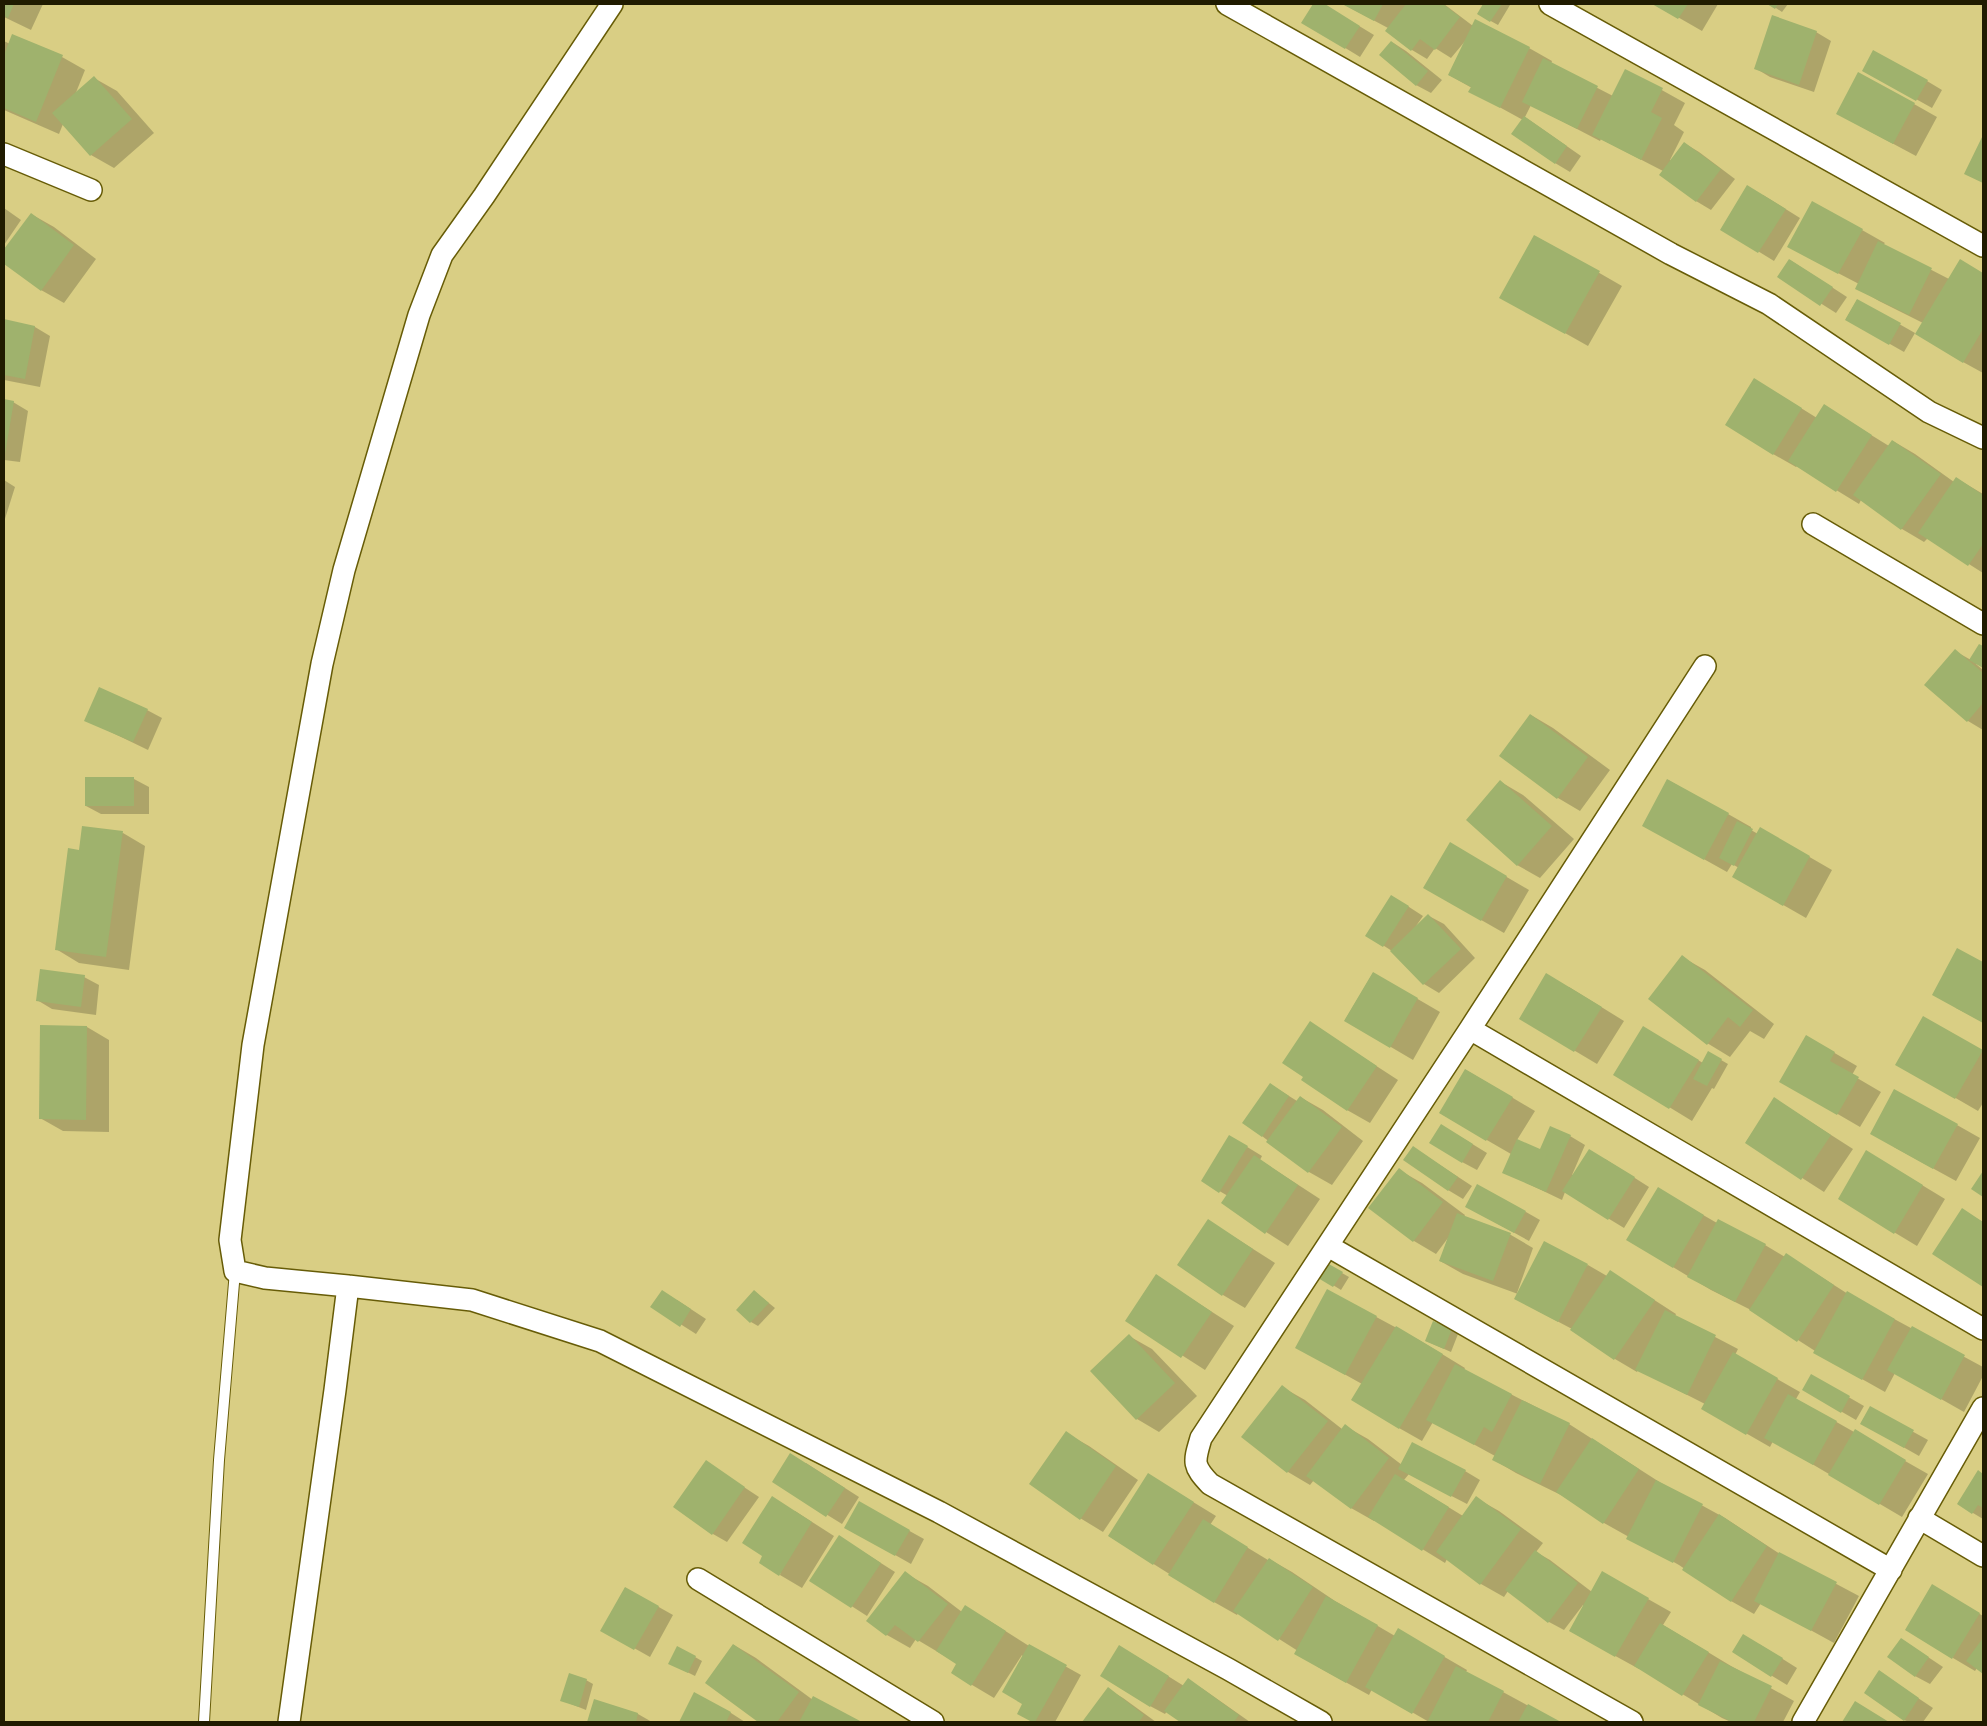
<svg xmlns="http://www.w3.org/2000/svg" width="1987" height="1726" viewBox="0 0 1987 1726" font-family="Rubik,sans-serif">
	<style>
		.shadow { fill: #0003 }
		.building { fill: #9fb26d }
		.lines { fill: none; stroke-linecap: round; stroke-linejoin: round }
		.service-casing { stroke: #675c07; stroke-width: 12 }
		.minor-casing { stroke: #675c07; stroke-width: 24 }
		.service { stroke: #fff; stroke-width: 10 }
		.minor { stroke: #fff; stroke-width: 21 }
	</style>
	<rect width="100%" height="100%" fill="#d9ce84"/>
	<path class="shadow" d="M4,4H43L31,30L4,17Z
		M1314,4H1323L1374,35L1360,57L1303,22Z
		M1343,4H1444L1473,26L1529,48L1552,61L1551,64L1613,96L1626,70L1685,103L1674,125L1684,132L1670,160L1671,161L1684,143L1699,152L1735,179L1711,210L1696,201L1663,171L1601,139L1600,141L1531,105L1525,117L1581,156L1570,172L1555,163L1523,120L1470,91L1472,88L1449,75L1466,40L1451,58L1435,48L1427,59L1412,50L1387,31L1388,28Z
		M1484,4H1507L1510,5L1498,25L1478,14Z
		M1655,4H1718L1702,31Z
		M1770,4H1788L1782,12Z
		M1816,32L1831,41L1814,92L1770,77L1755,68Z
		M13,36L62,57L85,70L75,95L94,78L117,91L154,133L114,168L91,155L63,124L59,134L4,110V41L10,44Z
		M1392,42L1406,51L1442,80L1431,93L1416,85Z
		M1864,70L1927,81L1942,90L1932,108Z
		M1914,104L1937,117L1916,156L1860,126Z
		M1763,195L1800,218L1774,261L1722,229Z
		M4,208L21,220L4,245Z
		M31,214L54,227L96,259L64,303L41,290L4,262V252Z
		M1862,230L1885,243L1883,245L1949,279L1960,261L1983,274V373L1963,362L1923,323L1879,301L1857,288L1859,284L1811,259Z
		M1535,236L1622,286L1588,346L1524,310Z
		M1790,260L1847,297L1836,313L1779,277Z
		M1857,300L1915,333L1904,352L1846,319Z
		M4,321L35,327L50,336L40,387L4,380Z
		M1777,393L1817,418L1824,406L1889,446L1893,441L1915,454L1954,482L1956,478L1983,494V573L1928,538L1924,542L1902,529L1861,500L1859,504L1797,466L1796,467L1773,454Z
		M4,400L13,402L28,411L20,462L4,460Z
		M4,480L15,487L4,522Z
		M1980,645L1983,647V667L1977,663L1976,664L1983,670V730L1968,721L1926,685L1955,651L1971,660Z
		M147,710L162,718L148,750L86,720Z
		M1531,715L1553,728L1610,770L1580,811L1558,798Z
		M134,779L149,787V814H101L86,806Z
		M1668,780L1751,827V830L1758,834L1761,829L1832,870L1806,918L1734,877L1739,868L1732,864L1727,872L1666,838Z
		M1501,782L1523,795L1574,839L1540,878L1517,865Z
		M123,833L145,846L129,970L79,963L56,949L80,851Z
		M1450,844L1529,890L1504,933L1425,888Z
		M1406,905L1423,916L1416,926L1429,916L1444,924L1475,958L1439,993L1424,984L1392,951L1367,935Z
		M1957,950L1983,964V1022L1956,1008Z
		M1682,957L1705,970L1774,1024L1764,1039L1750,1031L1730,1057L1707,1043Z
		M1373,973L1440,1012L1413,1060L1345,1020Z
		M84,977L99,985L96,1015L52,1009L37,1000Z
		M1569,987L1624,1021L1597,1064L1520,1018Z
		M1923,1018L1983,1052V1103L1978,1111L1897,1064Z
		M1310,1023L1398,1080L1370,1123L1347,1110L1304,1076Z
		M87,1027L109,1040V1132L63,1131L40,1118Z
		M1807,1037L1857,1066L1852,1075L1881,1092L1860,1127L1781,1081Z
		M1666,1041L1703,1063L1709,1053L1728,1064L1714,1089L1712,1088L1692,1121L1615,1074Z
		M1466,1070L1535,1111L1517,1140L1541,1151L1570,1136L1585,1145L1572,1175L1605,1159L1649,1187L1624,1228L1565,1192L1562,1200L1504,1172L1511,1154L1440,1113Z
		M1270,1084L1297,1101L1300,1097L1323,1110L1363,1141L1332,1185L1309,1172L1262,1136Z
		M1775,1099L1853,1149L1824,1192L1746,1142Z
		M1957,1125L1980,1138L1956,1181L1894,1147Z
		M1456,1134L1487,1153L1477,1170L1462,1162Z
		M1244,1145L1262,1156L1260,1160L1320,1199L1288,1246L1266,1232L1228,1196L1202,1181Z
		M1414,1148L1472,1186L1463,1199L1448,1190Z
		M1889,1165L1945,1199L1917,1246L1839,1199Z
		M1399,1170L1422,1183L1465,1215L1464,1217L1511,1235L1533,1248L1517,1293L1588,1265L1607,1276L1611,1272L1676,1314L1675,1316L1738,1349L1735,1355L1800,1392L1796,1399L1928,1474L1902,1517L1773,1441L1770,1447L1702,1408L1705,1404L1638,1370L1637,1372L1615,1359L1572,1329L1538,1311L1518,1294L1463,1274L1440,1261L1448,1238L1436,1254L1414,1241Z
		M1658,1189L1717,1223L1765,1245L1785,1257L1787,1255L1848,1294L1983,1367V1376L1964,1412L1895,1373L1885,1392L1837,1365L1751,1310L1711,1290L1628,1240Z
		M1962,1210L1983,1222V1286L1934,1254Z
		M1526,1212L1540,1220L1529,1241L1482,1215Z
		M1209,1221L1275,1263L1245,1308L1223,1295Z
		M1328,1265L1349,1277L1341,1290L1320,1277Z
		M1156,1276L1234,1326L1205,1370L1127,1320Z
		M754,1291L775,1308L758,1326L751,1322Z
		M1328,1291L1419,1340L1465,1368L1464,1370L1569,1424L1661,1483L1725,1518L1780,1554L1859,1596L1834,1643L1761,1603L1754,1614L1731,1601L1679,1565L1604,1523L1563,1496L1516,1473L1494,1460L1495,1456L1433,1422L1422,1441L1399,1428L1362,1384L1319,1360Z
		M677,1300L706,1319L696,1334L652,1306Z
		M1451,1330L1458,1334L1451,1352L1426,1341Z
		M1129,1336L1152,1349L1197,1396L1159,1432L1137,1419Z
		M1812,1376L1864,1406L1856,1420L1804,1390Z
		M1282,1387L1305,1400L1342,1429L1345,1426L1368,1439L1402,1465L1465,1471L1480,1480L1467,1504L1409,1474L1404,1480L1463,1516L1476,1498L1499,1511L1543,1543L1536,1552L1550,1560L1592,1592L1602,1573L1671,1612L1663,1625L1731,1666L1794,1701L1783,1722H1731L1722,1718L1639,1668V1669L1570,1631L1584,1606L1583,1605L1564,1630L1549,1622L1508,1591L1504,1597L1481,1584L1447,1559L1445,1563L1375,1520L1374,1521L1351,1508L1314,1480L1310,1485L1288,1472Z
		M1870,1408L1928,1440L1919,1456L1861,1423Z
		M1066,1433L1089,1446L1138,1480L1103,1532L1080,1518Z
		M706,1462L759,1497L727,1542L713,1534Z
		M806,1463L859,1497L842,1524L774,1482Z
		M1978,1472L1983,1475V1519L1958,1504Z
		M1149,1475L1216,1516L1210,1525L1268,1560L1269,1559L1292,1572L1335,1601L1395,1636L1398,1630L1467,1670L1466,1672L1558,1722H1429L1372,1689L1369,1695L1318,1667L1298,1651L1238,1613L1237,1615L1214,1602L1109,1536Z
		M859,1503L924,1539L911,1564L846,1527Z
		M795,1511L834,1536L802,1588L780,1575Z
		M840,1537L895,1572L867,1616L811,1580Z
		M905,1573L928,1586L962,1612L988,1620L1029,1646L1081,1675L1055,1722H1034L1018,1713L1024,1704L1023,1657L1022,1655L994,1698L952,1673L958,1664L916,1639L910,1648L887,1635L868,1621Z
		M625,1588L673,1615L650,1657L602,1630Z
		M1955,1599L1983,1616V1673L1977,1668L1975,1671L1953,1658Z
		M1901,1639L1943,1667L1930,1684L1915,1676Z
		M1759,1644L1797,1668L1787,1685L1733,1652Z
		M734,1645L756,1658L813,1700L814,1698L859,1722H760L707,1683Z
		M1134,1655L1184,1686L1188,1680L1203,1689L1250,1722H1182L1167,1711L1165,1714L1150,1706Z
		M695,1657L702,1661L695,1676L677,1667Z
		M1879,1672L1933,1708L1923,1722H1909L1904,1720Z
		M586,1680L593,1684L586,1710L561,1700Z
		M1108,1689L1123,1698L1156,1722H1083Z
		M695,1694L731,1713L745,1722H680Z
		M595,1701L638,1714L652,1722H588Z"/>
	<path class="building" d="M4,4H14L8,18L4,16Z
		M1313,4H1325L1360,26L1345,49L1301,23Z
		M1342,4H1383L1374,21Z
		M1406,4H1443L1460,17L1435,50L1420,39L1411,51L1385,31Z
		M1483,4H1502L1490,22L1477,14Z
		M1652,4H1688L1678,19Z
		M1767,4H1778L1775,9Z
		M1772,15L1817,31L1799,85L1754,69Z
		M1475,19L1530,47L1500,108L1468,92L1471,87L1448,75Z
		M12,34L63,55L36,122L4,108V55Z
		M1391,41L1428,71L1416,86L1379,55Z
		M1873,50L1928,80L1916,101L1862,71Z
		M1543,58L1598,86L1577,129L1522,102Z
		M1625,69L1663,88L1651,112L1662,118L1641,160L1592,135Z
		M1858,72L1915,103L1893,144L1836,114Z
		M94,76L132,119L90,156L52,113Z
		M1524,116L1567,146L1555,164L1511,134Z
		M1983,135V183L1964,174Z
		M1684,142L1721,169L1696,202L1659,175Z
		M1747,185L1786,209L1758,253L1720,230Z
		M1812,201L1863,229L1838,274L1787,247Z
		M31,213L74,245L41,291L4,264V249Z
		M1534,235L1600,271L1565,334L1499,298Z
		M1878,241L1932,268L1909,315L1855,289Z
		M1789,259L1833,287L1820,306L1777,277Z
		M1960,259L1983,273V329L1963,363L1915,334Z
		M1857,299L1901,323L1889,345L1845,320Z
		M4,319L35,326L25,379L4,375Z
		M1754,378L1802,408L1773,455L1725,425Z
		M4,399L14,401L5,454H4Z
		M1824,404L1872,435L1836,492L1788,461Z
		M1892,440L1941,474L1901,530L1853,495Z
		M1956,477L1983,495V544L1968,566L1918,533Z
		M1979,644L1983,646V668L1969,660Z
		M1955,649L1983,673V703L1967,722L1924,685Z
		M99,687L148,709L133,742L84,721Z
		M1530,714L1588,757L1557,799L1499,756Z
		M85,777H134V806H85Z
		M1667,779L1729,813L1704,860L1642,826Z
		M1500,780L1552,826L1517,866L1466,820Z
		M1737,821L1753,829L1734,866L1719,858Z
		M82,826L123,831L106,957L55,950L68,848L79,850Z
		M1760,827L1810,856L1783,906L1732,877Z
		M1450,842L1507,876L1481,921L1423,888Z
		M1391,895L1409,906L1383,947L1365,936Z
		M1428,914L1461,949L1423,985L1390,951Z
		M1957,948L1983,962V1023L1932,995Z
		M1682,955L1753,1010L1740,1027L1728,1017L1707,1045L1648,999Z
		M40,969L85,975L81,1007L36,1001Z
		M1373,972L1418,998L1390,1048L1344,1021Z
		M1546,973L1602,1007L1574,1052L1519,1019Z
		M1923,1016L1983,1050L1955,1099L1895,1065Z
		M1310,1021L1377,1066L1347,1111L1301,1080L1303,1077L1282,1063Z
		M40,1025L87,1026L86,1120L39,1119Z
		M1643,1026L1699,1060L1669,1109L1613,1075Z
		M1806,1035L1835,1052L1830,1061L1859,1077L1837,1115L1779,1082Z
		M1708,1051L1722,1059L1707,1086L1693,1079Z
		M1465,1069L1513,1097L1486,1141L1439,1113Z
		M1270,1083L1289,1096L1262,1137L1242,1123Z
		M1894,1089L1958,1124L1933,1169L1870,1134Z
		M1300,1096L1342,1127L1308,1173L1266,1142Z
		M1774,1097L1831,1135L1801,1180L1745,1143Z
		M1441,1124L1473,1144L1462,1163L1429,1143Z
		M1550,1126L1571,1135L1546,1192L1502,1173L1517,1139L1540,1149Z
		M1229,1135L1248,1146L1219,1193L1201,1181Z
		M1413,1146L1458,1177L1448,1191L1403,1160Z
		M1589,1149L1635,1177L1608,1220L1562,1191Z
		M1866,1150L1923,1185L1894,1234L1838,1199Z
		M1254,1155L1298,1185L1265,1234L1221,1203Z
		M1399,1168L1443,1202L1413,1242L1368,1208Z
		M1983,1171V1197L1971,1189Z
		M1477,1184L1526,1211L1514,1233L1465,1207Z
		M1658,1187L1704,1215L1673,1268L1626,1240Z
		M1962,1208L1983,1222V1287L1932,1254Z
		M1457,1213L1511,1233L1493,1281L1439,1261Z
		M1208,1219L1253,1249L1222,1296L1177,1265Z
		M1718,1219L1766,1244L1735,1302L1687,1277Z
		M1544,1241L1588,1264L1558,1322L1514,1299Z
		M1786,1253L1834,1285L1797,1342L1749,1310Z
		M1327,1263L1343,1272L1333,1287L1318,1278Z
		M1610,1270L1655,1300L1614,1360L1570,1330Z
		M1156,1274L1212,1312L1181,1358L1125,1321Z
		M1327,1289L1377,1316L1345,1375L1295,1348Z
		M662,1290L691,1309L680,1327L650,1307Z
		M754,1290L769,1303L750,1323L736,1310Z
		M1847,1291L1895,1319L1862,1380L1813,1353Z
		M1665,1310L1716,1335L1687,1395L1635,1370Z
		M1433,1321L1452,1329L1444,1349L1425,1341Z
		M1396,1326L1443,1354L1399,1429L1351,1400Z
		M1912,1326L1965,1355L1941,1400L1887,1370Z
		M1129,1334L1175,1383L1136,1420L1090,1371Z
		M1733,1352L1778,1378L1746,1435L1701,1409Z
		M1455,1364L1512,1394L1492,1432L1484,1427L1474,1445L1426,1420Z
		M1811,1374L1850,1396L1841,1413L1802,1390Z
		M1282,1385L1328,1421L1287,1473L1241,1437Z
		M1788,1394L1837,1421L1813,1465L1764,1438Z
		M1522,1400L1570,1423L1540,1484L1492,1460Z
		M1870,1406L1914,1430L1904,1448L1860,1424Z
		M1345,1424L1389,1458L1351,1509L1306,1476Z
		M1855,1429L1906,1460L1879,1505L1828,1475Z
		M1066,1431L1116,1466L1080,1520L1029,1484Z
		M1592,1438L1639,1469L1603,1524L1556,1492Z
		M1412,1442L1466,1470L1451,1497L1398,1469Z
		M790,1453L845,1488L826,1517L772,1482Z
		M706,1460L745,1487L712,1535L673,1507Z
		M1978,1470L1983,1474V1508L1978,1505L1972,1514L1957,1504Z
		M1148,1473L1194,1502L1153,1565L1108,1536Z
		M1395,1474L1449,1507L1422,1551L1368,1517Z
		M1656,1480L1703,1504L1673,1563L1626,1539Z
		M772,1496L812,1522L779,1576L759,1563L762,1556L742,1543Z
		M1476,1496L1521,1529L1480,1585L1436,1552Z
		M859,1501L910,1530L895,1556L844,1528Z
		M1719,1514L1767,1546L1731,1602L1682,1570Z
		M1203,1519L1248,1547L1214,1603L1168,1575Z
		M839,1535L881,1563L851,1608L809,1581Z
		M1535,1550L1578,1583L1548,1623L1505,1590Z
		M1779,1552L1837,1582L1811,1631L1754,1601Z
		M1269,1558L1313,1587L1278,1641L1233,1611Z
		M905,1571L948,1604L918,1642L895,1625L886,1636L866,1621Z
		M1602,1571L1649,1598L1615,1657L1569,1631Z
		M1932,1584L1980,1613L1952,1659L1905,1630Z
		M625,1587L659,1606L634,1650L600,1631Z
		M1326,1596L1378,1625L1346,1683L1294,1654Z
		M965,1605L1006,1631L971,1686L951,1673L956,1664L936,1651Z
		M1660,1623L1709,1652L1682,1696L1634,1666Z
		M1398,1628L1445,1656L1412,1714L1365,1687Z
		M1743,1634L1783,1658L1771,1677L1732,1652Z
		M1901,1638L1929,1657L1915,1677L1887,1657Z
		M1983,1638V1674L1966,1661Z
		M733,1644L799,1692L777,1722H758L705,1683Z
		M1029,1644L1067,1665L1035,1722H1032L1017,1714L1022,1704L1002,1692Z
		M1119,1645L1169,1676L1150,1707L1100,1676Z
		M677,1646L696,1656L688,1673L668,1664Z
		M1720,1661L1772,1686L1754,1722H1732L1698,1705Z
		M1456,1666L1504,1691L1488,1722H1427Z
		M1879,1670L1919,1698L1904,1721L1864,1693Z
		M569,1673L587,1679L579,1707L560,1701Z
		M1188,1678L1239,1715L1234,1722H1180L1164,1711Z
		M1108,1687L1144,1715L1139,1722H1082Z
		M694,1692L731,1712L726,1722H679Z
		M813,1696L862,1722H799Z
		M594,1699L638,1713L636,1722H587Z
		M1855,1701L1889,1722H1842Z
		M1528,1704L1561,1722H1518Z"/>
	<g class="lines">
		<defs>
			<path id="service" d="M204,1722L219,1460L235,1271"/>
			<path id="minor" d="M1227,4L1671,254L1769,304L1929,412L1983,438
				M1550,4L1983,246
				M4,154L91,190
				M1813,524L1983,624
				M1470,1029L1983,1329
				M1328,1246L1891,1570
				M348,1286L472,1300L600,1341L939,1512L1228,1669L1321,1722
				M1919,1518L1983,1556
				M698,1579L933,1722
				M289,1722L335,1390L348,1286L265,1278L235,1271L230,1240L253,1045L322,664L344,570L419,315L442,255L484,196L612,4
				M1632,1722L1210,1484C1192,1465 1194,1462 1201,1438L1470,1029L1705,666
				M1803,1722L1983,1408"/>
		</defs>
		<use href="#service" class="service-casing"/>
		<use href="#minor" class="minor-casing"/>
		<use href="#service" class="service"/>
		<use href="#minor" class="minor"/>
	</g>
	<rect width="1987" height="1726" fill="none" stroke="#201b00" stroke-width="10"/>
</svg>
